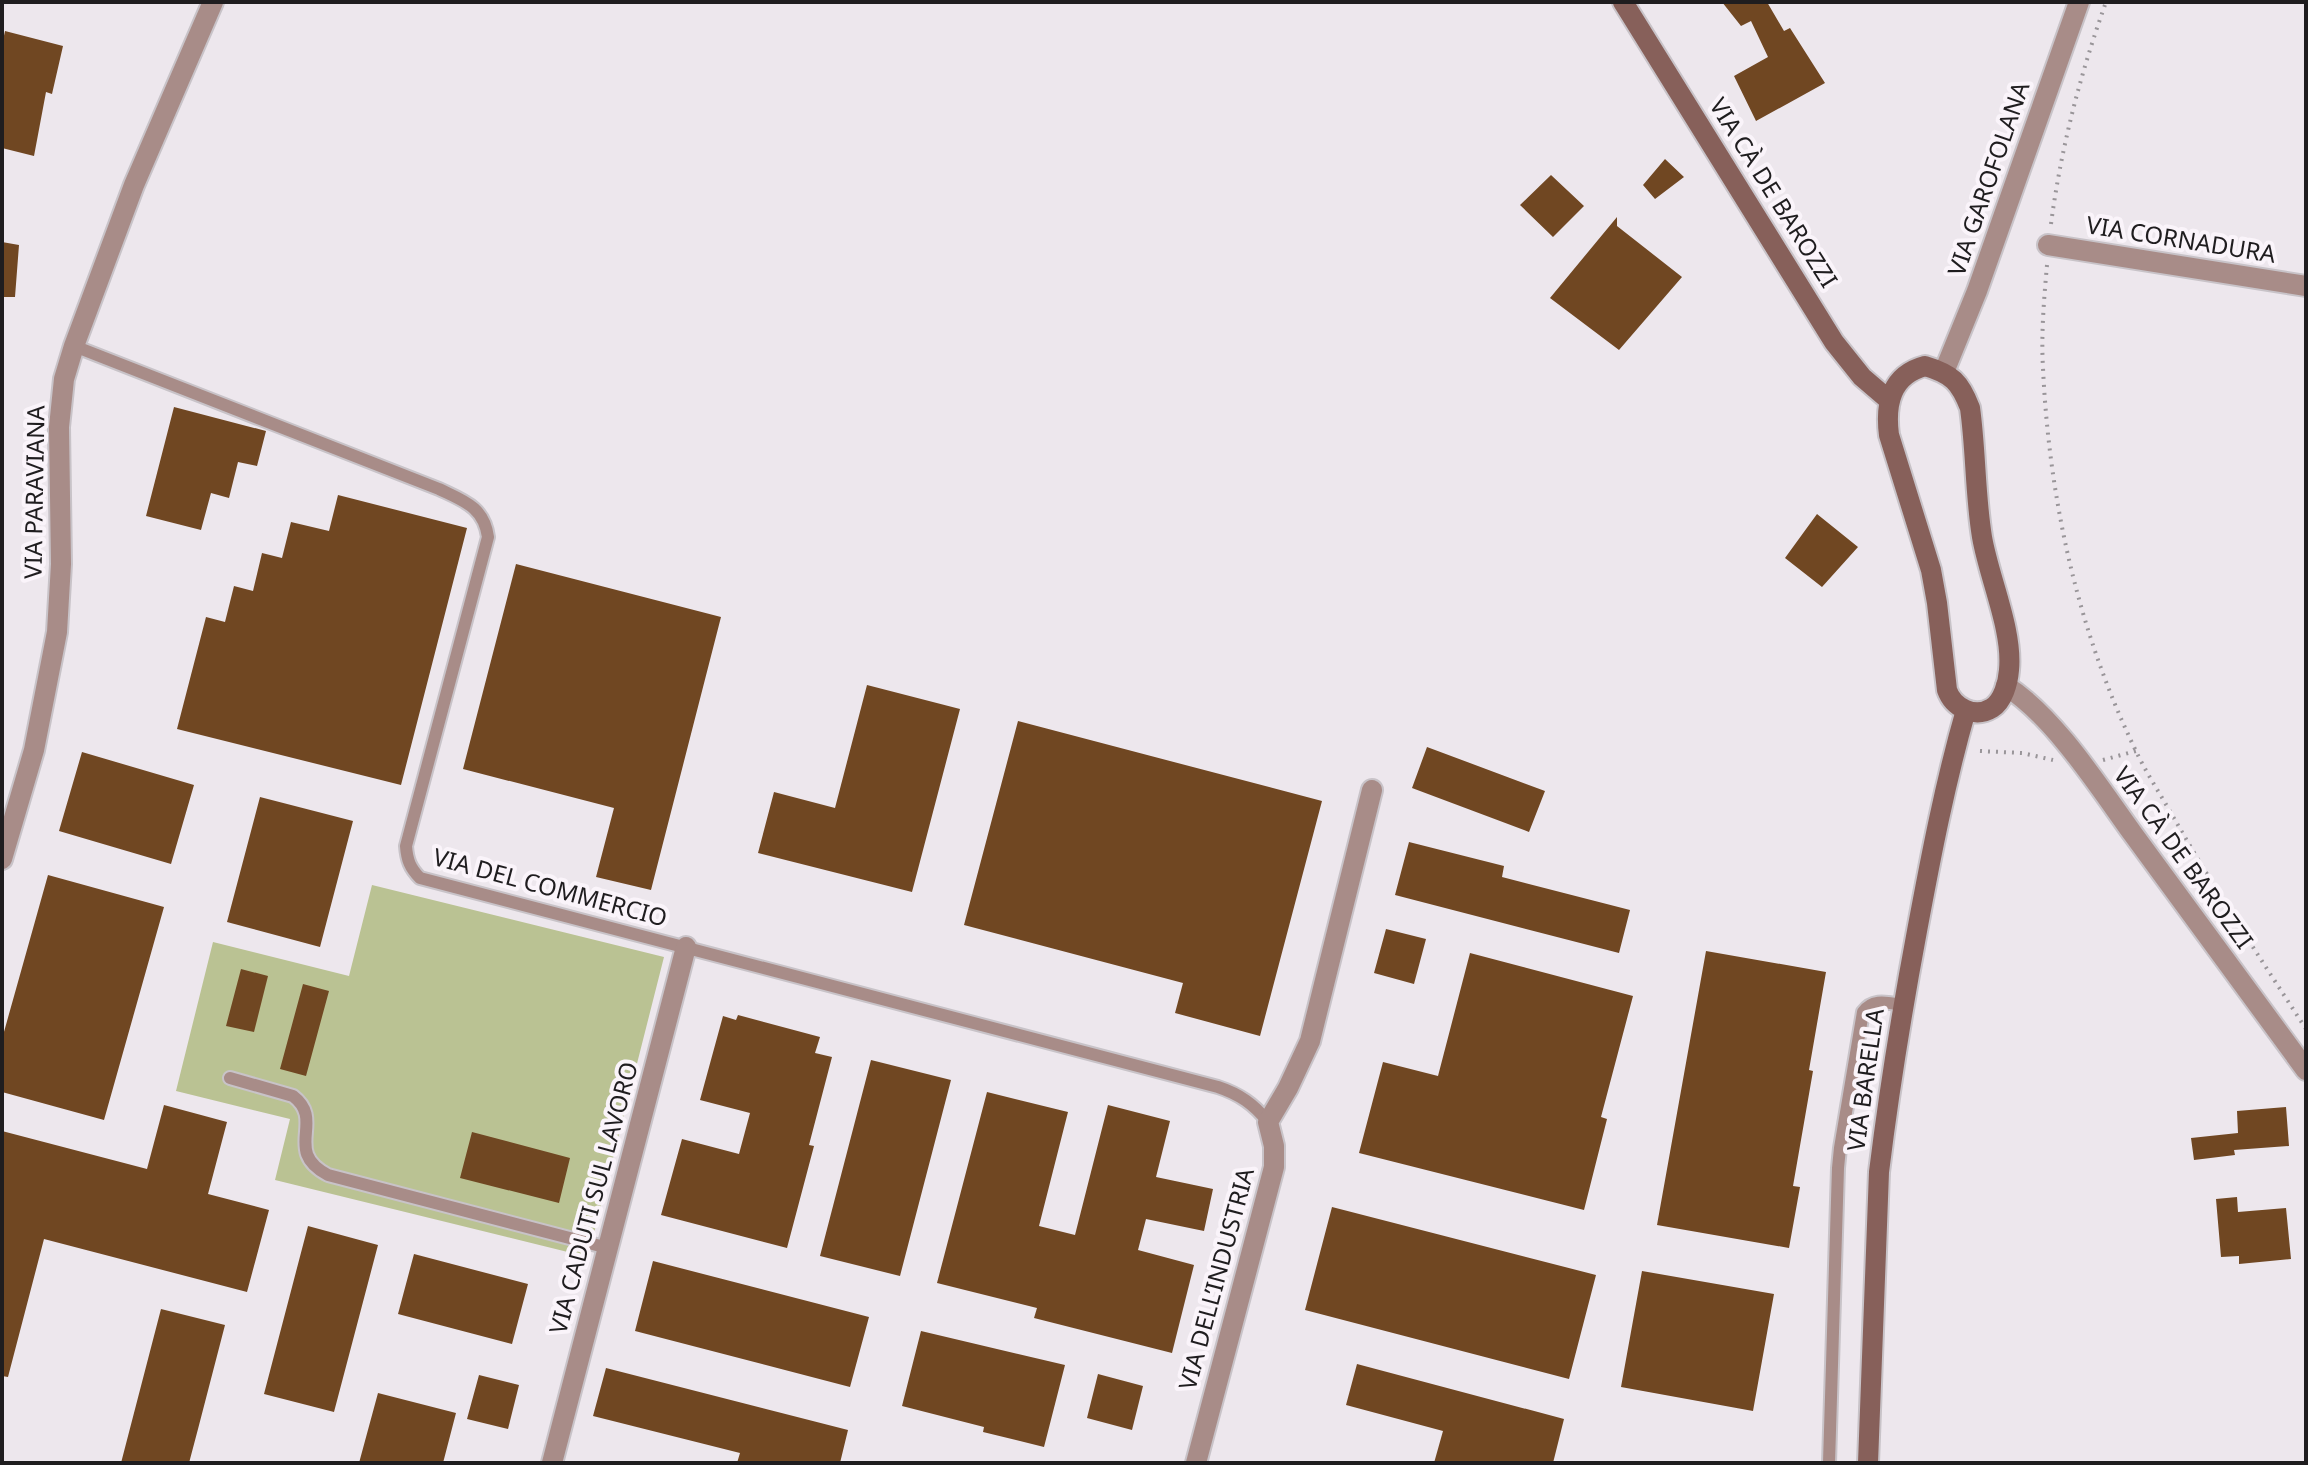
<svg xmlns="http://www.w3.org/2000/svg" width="2308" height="1465" viewBox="0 0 2308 1465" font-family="'Noto Sans',sans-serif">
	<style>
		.green { fill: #bac293 }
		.building { fill: #704722 }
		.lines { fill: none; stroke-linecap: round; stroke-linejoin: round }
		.lane-casing { stroke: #c8c3c8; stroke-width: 16 }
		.street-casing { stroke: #c8c3c8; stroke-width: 24 }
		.secondary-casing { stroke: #c8c3c8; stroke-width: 24 }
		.path { stroke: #999599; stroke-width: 4; stroke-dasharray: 2 6; stroke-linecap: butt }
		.lane { stroke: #a88c88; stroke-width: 12 }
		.street { stroke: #a88c88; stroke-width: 20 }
		.secondary { stroke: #87605a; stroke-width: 20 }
		.labels { text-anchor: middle; stroke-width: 8; stroke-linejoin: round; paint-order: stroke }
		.street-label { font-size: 24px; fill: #1f1d1f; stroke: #faf4fa }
	</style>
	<rect width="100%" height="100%" fill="#ede7ed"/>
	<path class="green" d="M372,885L664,957L588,1257L275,1180L290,1119L176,1091L213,942L349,976Z"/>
	<path class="building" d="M1722,2H1767L1784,31L1790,28L1825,83L1756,121L1734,76L1768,57L1751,21L1741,26Z
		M5,31L63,46L52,94L46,92L34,156L2,148V45Z
		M1665,159L1684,177L1655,199L1643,185Z
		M1551,175L1584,206L1553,237L1520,205Z
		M1617,217V226L1682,277L1619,350L1550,298Z
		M2,242L19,245L15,297H2Z
		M174,407L266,431L257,466L238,462L229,498L211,493L201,530L146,516Z
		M338,495L467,528L401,785L177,729L206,617L225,622L234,586L253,591L262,553L282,558L291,522L329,531Z
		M1817,514L1858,547L1822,587L1785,558Z
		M516,564L721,617L651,890L596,877L614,808L463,769Z
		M867,685L960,709L912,892L758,853L774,792L835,808Z
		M1018,721L1322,801L1260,1036L1175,1013L1183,983L964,925Z
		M1427,747L1545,791L1529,832L1412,788Z
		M82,752L194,785L171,864L59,831Z
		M260,797L353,821L320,947L227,922Z
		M1409,842L1504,866L1502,877L1630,910L1619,953L1395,895Z
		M48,875L164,907L104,1120L2,1092V1039Z
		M1386,929L1426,939L1414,984L1374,973Z
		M1706,951L1826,972L1809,1070L1813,1071L1793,1186L1800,1187L1789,1248L1657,1225Z
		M1470,953L1633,996L1601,1117L1607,1119L1584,1210L1359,1153L1383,1062L1438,1076Z
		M241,969L268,976L254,1032L226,1026Z
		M303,984L329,991L306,1076L280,1069Z
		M738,1015L820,1037L815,1053L832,1057L809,1145L814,1146L787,1248L661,1215L682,1139L739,1154L750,1113L700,1100L723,1016L736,1020Z
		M871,1060L951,1080L900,1276L820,1256Z
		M987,1092L1068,1112L1039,1226L1075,1235L1108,1105L1170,1121L1156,1177L1213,1189L1204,1231L1146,1219L1138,1250L1194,1265L1172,1353L1034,1318L1037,1308L937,1283Z
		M164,1105L227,1122L208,1194L269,1210L247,1292L44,1239L8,1377L2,1376V1131L147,1169Z
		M2286,1107L2289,1146L2234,1150L2235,1155L2194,1160L2191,1138L2238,1133L2237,1111Z
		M472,1132L570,1158L559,1203L460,1178Z
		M2237,1197L2238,1212L2286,1208L2291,1259L2239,1264V1256L2221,1257L2216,1199Z
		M1332,1207L1596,1275L1569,1379L1305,1310Z
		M308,1226L378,1245L334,1412L264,1394Z
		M414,1254L528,1284L512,1344L398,1314Z
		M653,1261L869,1317L850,1387L635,1331Z
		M1642,1271L1774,1294L1753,1411L1621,1387Z
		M161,1309L225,1325L198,1429L189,1463H121Z
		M921,1331L1065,1365L1044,1447L983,1432L984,1427L902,1406Z
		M1357,1364L1564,1419L1553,1463H1434L1443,1431L1346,1405Z
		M606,1368L848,1430L840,1463H737L740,1453L593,1416Z
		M1098,1374L1143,1386L1132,1430L1087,1418Z
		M479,1375L519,1385L508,1429L467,1419Z
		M378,1393L456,1413L443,1463H359Z"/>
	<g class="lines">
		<defs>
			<path id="lane" d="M74,346L439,489C464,501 484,507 488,537L406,846C407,860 410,868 420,878L1218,1087C1239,1094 1254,1104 1268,1122
				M230,1078L293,1096C326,1121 282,1151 328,1175L608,1248
				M1829,1463L1838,1168L1840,1148L1863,1012C1873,998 1888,1003 1903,1005"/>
			<path id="street" d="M2048,245L2306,286
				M1944,372L1977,291L2079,2
				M2006,686C2054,716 2099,787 2133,834C2190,912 2248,991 2306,1070
				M2,859L34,750L57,632L61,564L59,427L64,379L74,346L134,185L213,2
				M552,1463L686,947
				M1196,1463L1274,1167V1146L1268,1122L1288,1088L1310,1041L1372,790"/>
			<path id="secondary" d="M1623,2L1834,342L1862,377L1890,401
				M1925,366C1952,374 1960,382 1970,408C1976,451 1975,494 1982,537C1989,578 2013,630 2009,670C2008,683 2003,701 1992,708C1974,719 1953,707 1947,690L1937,603L1931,570L1889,435C1885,404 1891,375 1925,366Z
				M1868,1463L1879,1172C1889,1091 1902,1011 1917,931C1931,856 1945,783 1966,710"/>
		</defs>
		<use href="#lane" class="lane-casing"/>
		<use href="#street" class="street-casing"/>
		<use href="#secondary" class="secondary-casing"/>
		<path class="path" d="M2051,224C2061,148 2080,75 2106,2
			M2047,265C2044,299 2041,334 2043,368C2049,499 2078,631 2135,749C2145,771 2159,792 2171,813C2213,887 2260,958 2306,1029
			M1980,751L2022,753L2053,760
			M2103,760L2136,751"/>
		<use href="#lane" class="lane"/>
		<use href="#street" class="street"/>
		<use href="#secondary" class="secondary"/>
	</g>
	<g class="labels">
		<g class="street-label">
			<text transform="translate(1989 179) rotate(-71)" y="8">VIA GAROFOLANA</text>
			<text transform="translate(1773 193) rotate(58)" y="8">VIA CÀ DE BAROZZI</text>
			<text transform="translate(2181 240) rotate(9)" y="8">VIA CORNADURA</text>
			<text transform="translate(35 492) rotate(-89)" y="8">VIA PARAVIANA</text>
			<text transform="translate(2183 858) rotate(54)" y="8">VIA CÀ DE BAROZZI</text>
			<text transform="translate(550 888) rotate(15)" y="8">VIA DEL COMMERCIO</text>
			<text transform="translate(1866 1080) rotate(-82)" y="8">VIA BARELLA</text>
			<text transform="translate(594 1198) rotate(-75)" y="8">VIA CADUTI SUL LAVORO</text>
			<text transform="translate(1217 1279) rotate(-75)" y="8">VIA DELL’INDUSTRIA</text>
		</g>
	</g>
	<rect width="2308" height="1465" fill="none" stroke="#1f1d1f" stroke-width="8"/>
</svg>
